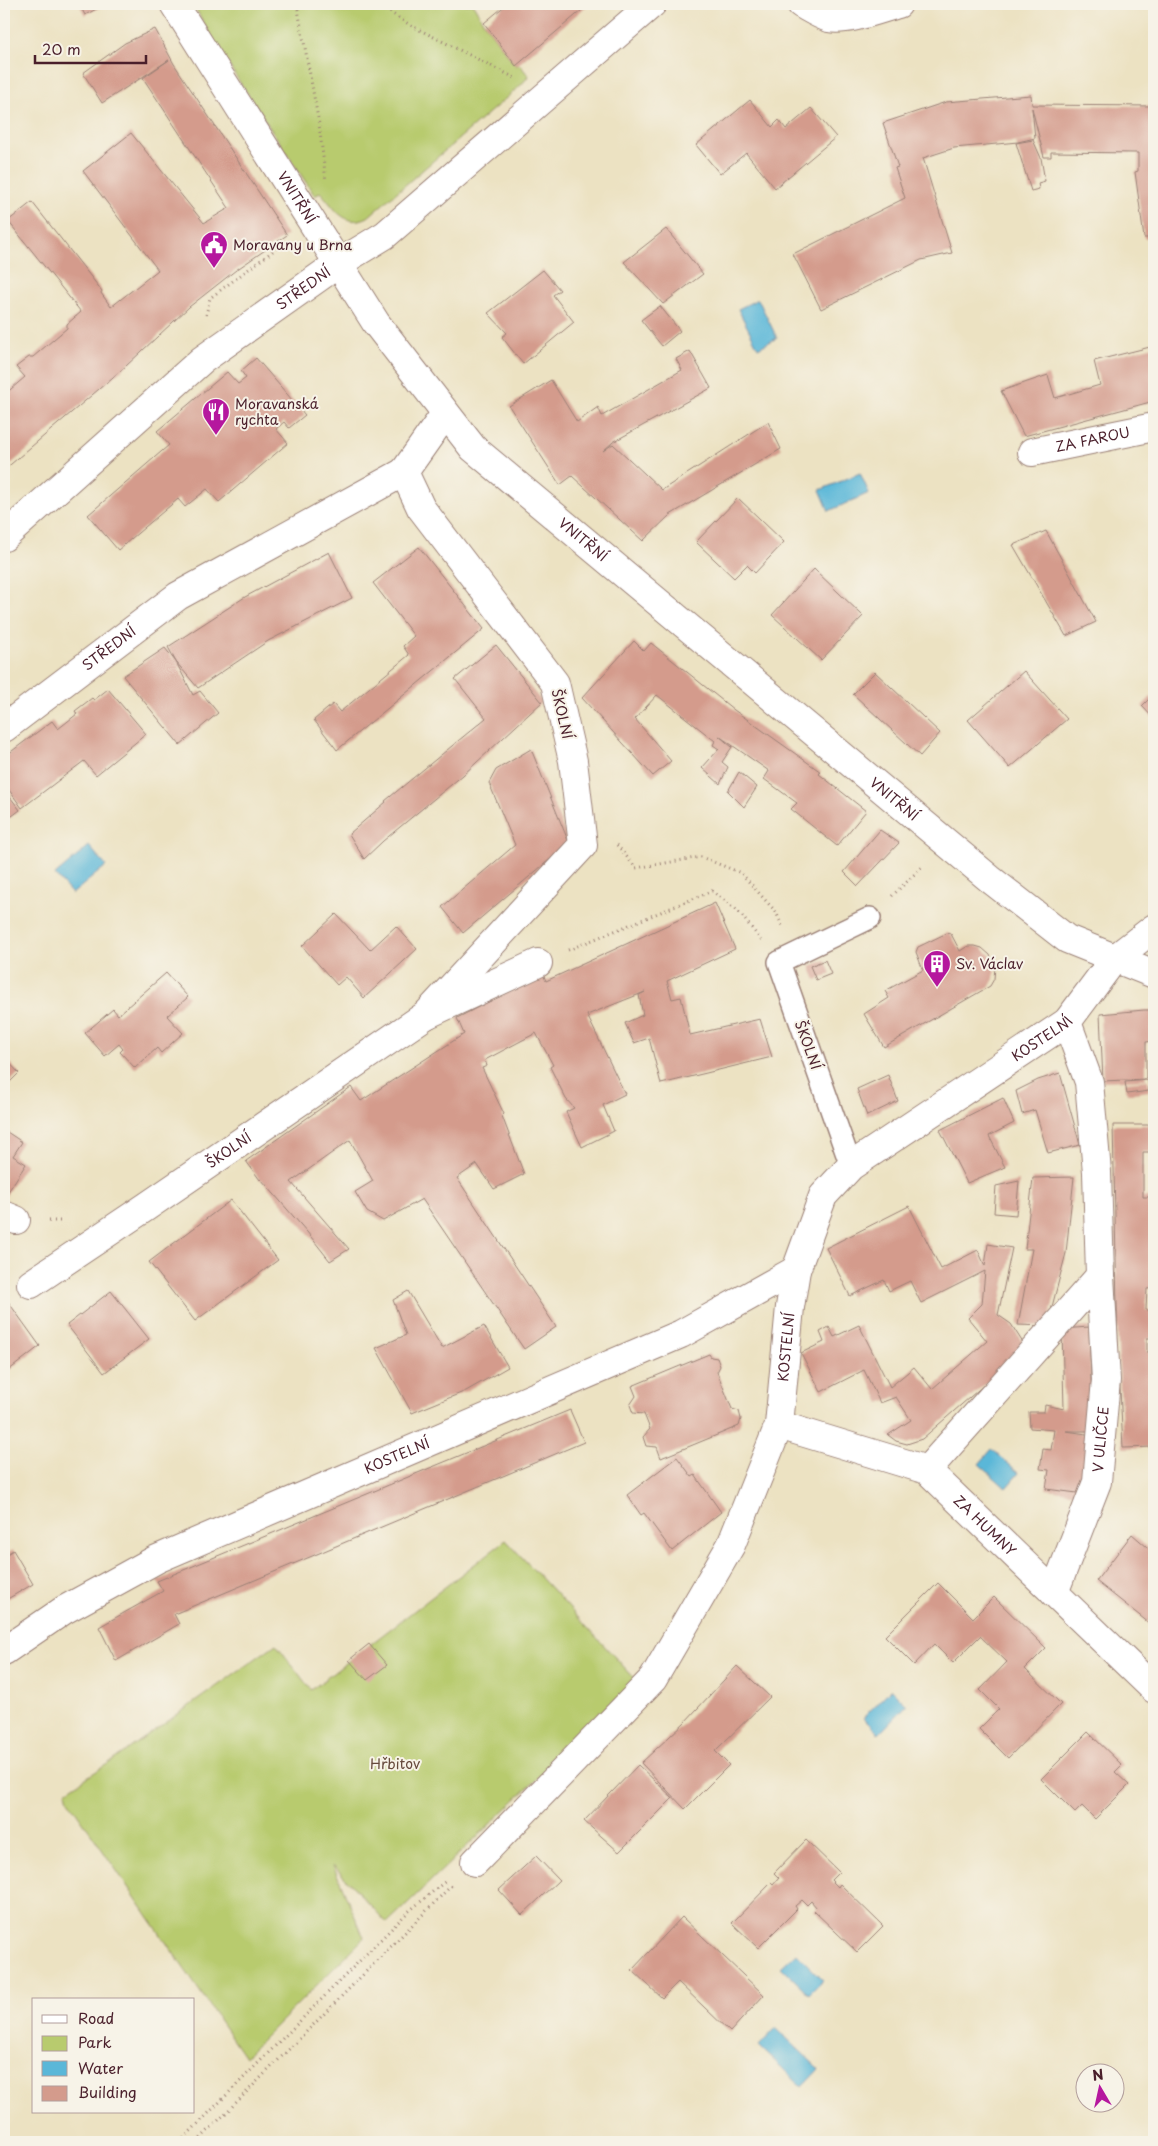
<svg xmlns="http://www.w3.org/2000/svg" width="1158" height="2146" viewBox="0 0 1158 2146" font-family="'Playpen Sans',sans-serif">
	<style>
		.green { fill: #b8cb6e; stroke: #81754c }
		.water { fill: #5ab7d8; stroke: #526b82 }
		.building { fill: #d49b8c }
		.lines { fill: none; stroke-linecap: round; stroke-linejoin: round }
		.lane-casing { stroke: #9b8076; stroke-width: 24 }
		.street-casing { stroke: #9b8076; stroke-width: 30 }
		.path { stroke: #9b8076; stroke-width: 3; stroke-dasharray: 1 4; stroke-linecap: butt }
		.lane { stroke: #fff; stroke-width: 21 }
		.street { stroke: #fff; stroke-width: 28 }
		.labels { text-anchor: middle; stroke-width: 4; stroke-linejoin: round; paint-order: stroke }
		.street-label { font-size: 14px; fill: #4a1f2b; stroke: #f7f3e8 }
		.poi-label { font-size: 14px; fill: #4a1f2b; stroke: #f7f3e8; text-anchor: start }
		.park-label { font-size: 14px; fill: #664a3c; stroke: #f7f3e8 }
	</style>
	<rect width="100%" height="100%" fill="#f7f3e8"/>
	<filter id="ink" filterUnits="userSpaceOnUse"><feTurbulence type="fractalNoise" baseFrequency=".02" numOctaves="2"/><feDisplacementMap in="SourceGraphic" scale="10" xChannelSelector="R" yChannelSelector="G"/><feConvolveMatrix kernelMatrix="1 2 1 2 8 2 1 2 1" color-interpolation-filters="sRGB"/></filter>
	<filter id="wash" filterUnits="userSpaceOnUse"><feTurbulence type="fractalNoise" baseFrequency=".0096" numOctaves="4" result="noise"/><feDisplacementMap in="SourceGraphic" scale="20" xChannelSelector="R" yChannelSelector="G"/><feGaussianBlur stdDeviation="1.12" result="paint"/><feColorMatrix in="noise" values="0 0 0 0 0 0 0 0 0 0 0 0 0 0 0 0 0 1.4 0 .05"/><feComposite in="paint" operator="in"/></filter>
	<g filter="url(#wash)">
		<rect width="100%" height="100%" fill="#ece2c2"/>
		<path class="green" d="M193,4H473L484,23L516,66L519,64L529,76L519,87L368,217C343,229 335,207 320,192L315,196L220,52Z
			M506,1540L638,1682L387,1923L333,1865L364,1938L245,2057L68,1800L66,1791L112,1761L276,1644L311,1690Z"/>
		<path class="water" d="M758,299L777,338L758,348L738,309Z
			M860,473L869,493L829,511L820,490Z
			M89,846L106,866L72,894L55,875Z
			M992,1449L1019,1473L1006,1488L979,1464Z
			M891,1689L907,1705L879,1734L863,1718Z
			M796,1953L823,1980L809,1994L781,1967Z
			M776,2028L819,2069L802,2087L759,2046Z"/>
		<g id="blocks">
			<path class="building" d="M79,4H106L85,15Z
				M507,4H589L516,66L484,23Z
				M155,29L174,64L287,235L236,270L189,307L126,366L4,470V395L25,377L16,367L29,357H33L67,328V324L81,312L8,221L32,202L102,291L101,293L111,307L158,270L83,171L131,133L204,223L229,208L143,78L169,60L102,103L83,73L125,43Z
				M1031,95L1032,105L1154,106V238H1144L1135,172L1138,171V153L1051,152V157H1044L1032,108L1035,138L1018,142L954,148L923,158L952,253L921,260L821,309L793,254L905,198L895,168L898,167L883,123L946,102Z
				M750,100L772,127L779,120L786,129L811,108L836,137L775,188L746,153L720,174L696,145Z
				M1033,140L1041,158L1045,181L1038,183L1039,189L1031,191L1016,143Z
				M666,229L703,274L663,304L624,262Z
				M543,270L560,290L553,295L574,322L523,364L502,337L507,333L488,313Z
				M660,306L680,331L662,346L641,320Z
				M1154,346V401L1024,436L1001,391L1048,375L1055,398L1100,385L1094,361Z
				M690,351L711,388L613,442L603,451L613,444L662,490L768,422L781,449L670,515L643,541L572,476L560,485L509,406L551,380L577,422L598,407L602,416L682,370L676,359Z
				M256,358L305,415L289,428L284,422L276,429L288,443L219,502L207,489L185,507L178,499L118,550L88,515L169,445L157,431L227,372L238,384L246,378L241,371Z
				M738,498L784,542L755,573L747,565L734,578L696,542Z
				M1046,531L1096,622L1066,636L1013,545Z
				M419,547L484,629L337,750L314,720L333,704L340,712L409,655L403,646L414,636L373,583Z
				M329,552L352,598L268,641L198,688L176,662L168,647L245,597Z
				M814,569L863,616L821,660L772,615Z
				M634,641L644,651L651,643L734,710L821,772L819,774L866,811L837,846L791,809L797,803L764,779L769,771L719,736L732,747L722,762L728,767L720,784L702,768L719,749L713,745L715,741L657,695L635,719L671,761L653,776L582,698Z
				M496,645L542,702L463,775L383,841L364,859L349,834L386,802L385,801L486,718L455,679Z
				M165,648L176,662L193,695L200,691L218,713L180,745L123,676Z
				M1024,671L1067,719L1010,768L968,720Z
				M875,672L940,733L920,756L853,694Z
				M108,689L146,734L96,775L84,761L22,808L4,783V757L52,721L58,729L77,714L75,711L92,698L94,700Z
				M1151,697L1154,700V719L1142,706Z
				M531,749L569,843L463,933L442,907L515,845L489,783L496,770Z
				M739,772L757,787L744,807L728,791Z
				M4,789L20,810L4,822Z
				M880,830L899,843L858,886L844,872Z
				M715,903L735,949L667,981L672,999L681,997L690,1035L760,1019L772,1057L661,1084L649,1038L634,1043L625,1023L643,1015L639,995L645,992L587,1015L625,1094L603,1105L614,1131L582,1147L566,1112L574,1108L566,1099L550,1067L553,1065L536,1033L485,1060L487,1066L482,1068L504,1114L502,1116L524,1174L494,1189L477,1164L457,1178L556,1327L524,1349L422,1199L383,1221L367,1212L355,1192L373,1181L350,1140L291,1182L349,1249L330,1261L307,1232L261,1179L260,1180L246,1161L351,1087L361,1101L464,1034L457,1018L543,974L546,981Z
				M336,914L370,950L396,926L417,949L364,998L346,977L337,985L302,946Z
				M947,933L951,934L960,951L968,946H975L982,948L990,955L995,966L994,979L990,986L884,1047L864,1014L889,998L885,991L923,970L916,952L918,947Z
				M825,960L831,974L816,980L810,966Z
				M166,973L188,997L167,1016L183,1033L161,1053L157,1048L135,1068L120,1052L123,1049L119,1044L105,1056L85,1033L113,1009L118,1015Z
				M1144,1010H1154V1041L1146,1042V1079L1103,1081L1100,1014Z
				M4,1057L19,1073L4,1088Z
				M1151,1071H1154V1121H1151Z
				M1060,1073L1080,1145L1048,1153L1035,1110L1022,1114L1016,1091L1038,1080Z
				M888,1075L898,1101L867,1116L857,1089Z
				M1148,1080L1149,1091L1127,1094L1125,1082Z
				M1003,1098L1014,1123L989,1136L1005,1167L967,1183L940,1130Z
				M1113,1125H1154V1152H1143V1197H1154V1288L1147,1289L1146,1310H1154V1338H1147V1352H1154L1153,1447L1123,1448L1118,1350Z
				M4,1130L22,1142L13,1156L26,1164L4,1198Z
				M1074,1177L1066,1253L1047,1326L1018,1325L1032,1249H1025L1033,1178Z
				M1019,1181L1016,1215L994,1213L996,1186Z
				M231,1200L278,1260L195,1321L149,1262Z
				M909,1206L941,1269L978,1250L985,1266L988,1244L1012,1248L998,1315L1011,1324L1025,1346L993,1377L922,1439L907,1444L896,1441L888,1435L911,1420L896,1397L880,1403L864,1370L821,1392L801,1353L824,1342L820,1332L829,1327L834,1337L859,1325L890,1387L914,1367L932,1389L987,1341L968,1318L982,1304L985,1271L921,1303L910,1281L889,1291L884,1280L850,1296L826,1248Z
				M111,1291L149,1339L104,1373L67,1325Z
				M408,1291L442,1348L484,1326L508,1367L466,1391L412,1413L376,1348L406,1335L393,1300Z
				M4,1296L40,1346L4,1374Z
				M1089,1327L1093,1431H1066L1093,1435L1085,1494L1046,1489L1049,1470L1040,1469L1043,1449L1051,1450L1054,1430L1030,1428L1029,1412H1044L1045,1405L1064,1409L1062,1329Z
				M709,1354L711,1357L717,1358L720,1366L717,1372L732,1409L739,1411L741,1419L739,1426L661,1458L657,1447L646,1446L643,1437L650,1429L644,1414L633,1413L630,1405L636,1396L632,1386Z
				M570,1410L584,1442L174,1614L179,1624L116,1661L99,1627L163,1591L157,1581Z
				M677,1457L692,1477L695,1475L721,1512L672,1551L644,1513L641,1515L627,1495Z
				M1132,1534L1154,1553V1588L1151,1592L1154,1595V1627L1096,1581Z
				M13,1550L33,1584L4,1601V1556Z
				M938,1583L973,1618L994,1597L1046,1648L1025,1669L1061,1704L1008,1758L979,1729L999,1709L980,1690L1007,1662L980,1636L953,1663L934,1644L914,1665L885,1636Z
				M369,1644L387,1665L367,1680L349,1660Z
				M737,1666L770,1697L715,1751L729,1765L685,1809L641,1763L684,1723Z
				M1088,1732L1122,1765L1115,1772L1129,1785L1095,1819L1082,1806L1075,1813L1041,1779Z
				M638,1765L673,1798L619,1852L584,1821Z
				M806,1840L839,1872L831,1880L838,1887L840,1884L883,1926L857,1952L814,1911L817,1908L811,1901L807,1905L802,1900L795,1906L797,1909L758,1948L732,1923L771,1883L773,1885L779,1878L774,1873Z
				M536,1856L559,1880L522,1915L499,1890Z
				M682,1917L764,1995L730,2032L678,1982L662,1998L632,1970Z"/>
		</g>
	</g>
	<g filter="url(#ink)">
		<use href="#blocks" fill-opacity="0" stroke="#9b8076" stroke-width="1"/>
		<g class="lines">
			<defs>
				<path id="lane" d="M851,1166L779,962L870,918"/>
				<g id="street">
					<path id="s1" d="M174,4L376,323L473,448L990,879L1067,939L1154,974"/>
					<path d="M801,4C810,9 819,15 829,18C847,22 880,9 898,4"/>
					<path id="s2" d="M1032,452L1154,427"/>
					<path id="s3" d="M4,537L202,360L339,263L385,235L652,4"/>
					<path id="s4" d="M4,728L178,596L404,472"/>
					<path d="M426,1015L583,845L573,761L555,683L421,508L404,472L445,414"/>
					<path d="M4,1215L16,1220"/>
					<path id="s5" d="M31,1284L146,1207L426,1015L538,963"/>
					<path id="s6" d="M779,1425L927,1470L1154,1689"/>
					<path d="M927,1470L1100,1276"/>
					<path id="s7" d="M1054,1593L1097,1482L1106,1380L1100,1276L1097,1172L1089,1082L1067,1022"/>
					<path id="s8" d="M4,1651L64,1610L157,1559L681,1334L796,1270"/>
					<path id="s9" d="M475,1862L653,1679L731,1545L779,1425L790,1307L796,1270L823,1196L851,1166L1067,1022L1114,959L1154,928"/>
				</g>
			</defs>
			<use href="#lane" class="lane-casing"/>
			<use href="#street" class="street-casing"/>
			<path class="path" d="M297,4L319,124L326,181
				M377,4L410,25L517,79
				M206,315L210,298L285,242
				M617,845L636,868L701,857L741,873L776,912L783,928
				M892,896L923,866
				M568,950L712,891L738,911L761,940
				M49,1221H62
				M180,2142L408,1912L447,1880
				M197,2142L452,1885"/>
			<use href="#lane" class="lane"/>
			<use href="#street" class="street"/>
		</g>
	</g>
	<defs>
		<symbol id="civic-pin" viewBox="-11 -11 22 30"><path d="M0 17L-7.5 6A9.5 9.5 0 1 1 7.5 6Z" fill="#b5179e" stroke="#f7f3e8"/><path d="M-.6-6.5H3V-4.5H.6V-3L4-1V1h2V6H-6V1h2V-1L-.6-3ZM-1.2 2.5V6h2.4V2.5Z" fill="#fff"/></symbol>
		<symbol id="restaurant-pin" viewBox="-11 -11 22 30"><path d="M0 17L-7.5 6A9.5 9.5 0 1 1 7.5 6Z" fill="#b5179e" stroke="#f7f3e8"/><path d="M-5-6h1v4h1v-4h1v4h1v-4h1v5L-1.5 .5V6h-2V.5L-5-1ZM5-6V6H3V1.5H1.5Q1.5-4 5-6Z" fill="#fff"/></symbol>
		<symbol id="building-pin" viewBox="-11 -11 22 30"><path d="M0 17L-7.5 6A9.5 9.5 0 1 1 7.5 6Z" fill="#b5179e" stroke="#f7f3e8"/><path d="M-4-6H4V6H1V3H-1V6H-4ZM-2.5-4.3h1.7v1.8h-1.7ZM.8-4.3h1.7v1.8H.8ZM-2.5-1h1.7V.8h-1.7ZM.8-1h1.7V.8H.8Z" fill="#fff"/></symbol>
	</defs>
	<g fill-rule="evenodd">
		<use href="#civic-pin" x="198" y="229" width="32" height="43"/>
		<use href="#restaurant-pin" x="200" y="396" width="32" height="43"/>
		<use href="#building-pin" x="921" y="948" width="32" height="43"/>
	</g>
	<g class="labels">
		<g class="street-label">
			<text dy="5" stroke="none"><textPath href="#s1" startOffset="229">VNITŘNÍ</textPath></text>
			<text dy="5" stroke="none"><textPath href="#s3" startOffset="390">STŘEDNÍ</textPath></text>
			<text dy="5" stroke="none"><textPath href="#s2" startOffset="62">ZA FAROU</textPath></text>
			<text dy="5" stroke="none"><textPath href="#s1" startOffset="679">VNITŘNÍ</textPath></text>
			<text dy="5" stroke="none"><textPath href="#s4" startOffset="132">STŘEDNÍ</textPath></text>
			<text transform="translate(562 714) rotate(77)" y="5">ŠKOLNÍ</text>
			<text dy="5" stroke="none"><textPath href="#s1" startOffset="1084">VNITŘNÍ</textPath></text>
			<text dy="5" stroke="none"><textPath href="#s9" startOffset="1045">KOSTELNÍ</textPath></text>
			<text transform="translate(808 1045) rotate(70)" y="5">ŠKOLNÍ</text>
			<text dy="5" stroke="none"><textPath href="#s5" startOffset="239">ŠKOLNÍ</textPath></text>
			<text dy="5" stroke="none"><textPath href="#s9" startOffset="618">KOSTELNÍ</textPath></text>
			<text dy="5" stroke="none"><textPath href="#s7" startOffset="162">V ULIČCE</textPath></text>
			<text dy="5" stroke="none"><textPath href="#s8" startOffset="440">KOSTELNÍ</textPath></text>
			<text dy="5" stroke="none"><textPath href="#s6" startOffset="235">ZA HUMNY</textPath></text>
		</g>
		<g class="poi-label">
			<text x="233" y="250">Moravany u Brna</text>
			<text x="235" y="409">Moravanská<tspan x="235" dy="16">rychta</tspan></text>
			<text x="956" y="969">Sv. Václav</text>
		</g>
		<g class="park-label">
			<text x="395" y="1769">Hřbitov</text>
		</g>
	</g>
	<rect width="1158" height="2146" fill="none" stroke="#f7f3e8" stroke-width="20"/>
	<rect x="32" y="1998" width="162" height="115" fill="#f7f3e8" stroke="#b29e9c"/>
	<rect x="42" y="2015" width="25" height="8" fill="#ffffff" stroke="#b29e9c"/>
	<text x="78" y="2024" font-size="15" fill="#4a1f2b">Road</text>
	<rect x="42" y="2036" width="25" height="15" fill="#b8cb6e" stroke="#b29e9c"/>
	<text x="78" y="2048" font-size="15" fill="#4a1f2b">Park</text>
	<rect x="42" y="2061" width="25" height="15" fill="#5ab7d8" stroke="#b29e9c"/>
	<text x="78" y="2074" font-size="15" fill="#4a1f2b">Water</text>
	<rect x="42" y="2086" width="25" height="15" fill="#d49b8c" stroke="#b29e9c"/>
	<text x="78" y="2098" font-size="15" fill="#4a1f2b">Building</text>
	<g transform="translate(1100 2088) rotate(351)"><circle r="24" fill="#f7f3e8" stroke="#b29e9c"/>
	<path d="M0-4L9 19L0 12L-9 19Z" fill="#b5179e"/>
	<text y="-8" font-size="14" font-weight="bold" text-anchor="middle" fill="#4a1f2b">N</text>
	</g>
	<path d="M35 55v8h111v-8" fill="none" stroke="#4a1f2b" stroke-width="2.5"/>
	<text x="42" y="55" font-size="15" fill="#4a1f2b" stroke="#f7f3e8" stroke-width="4" paint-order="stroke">20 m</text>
</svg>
